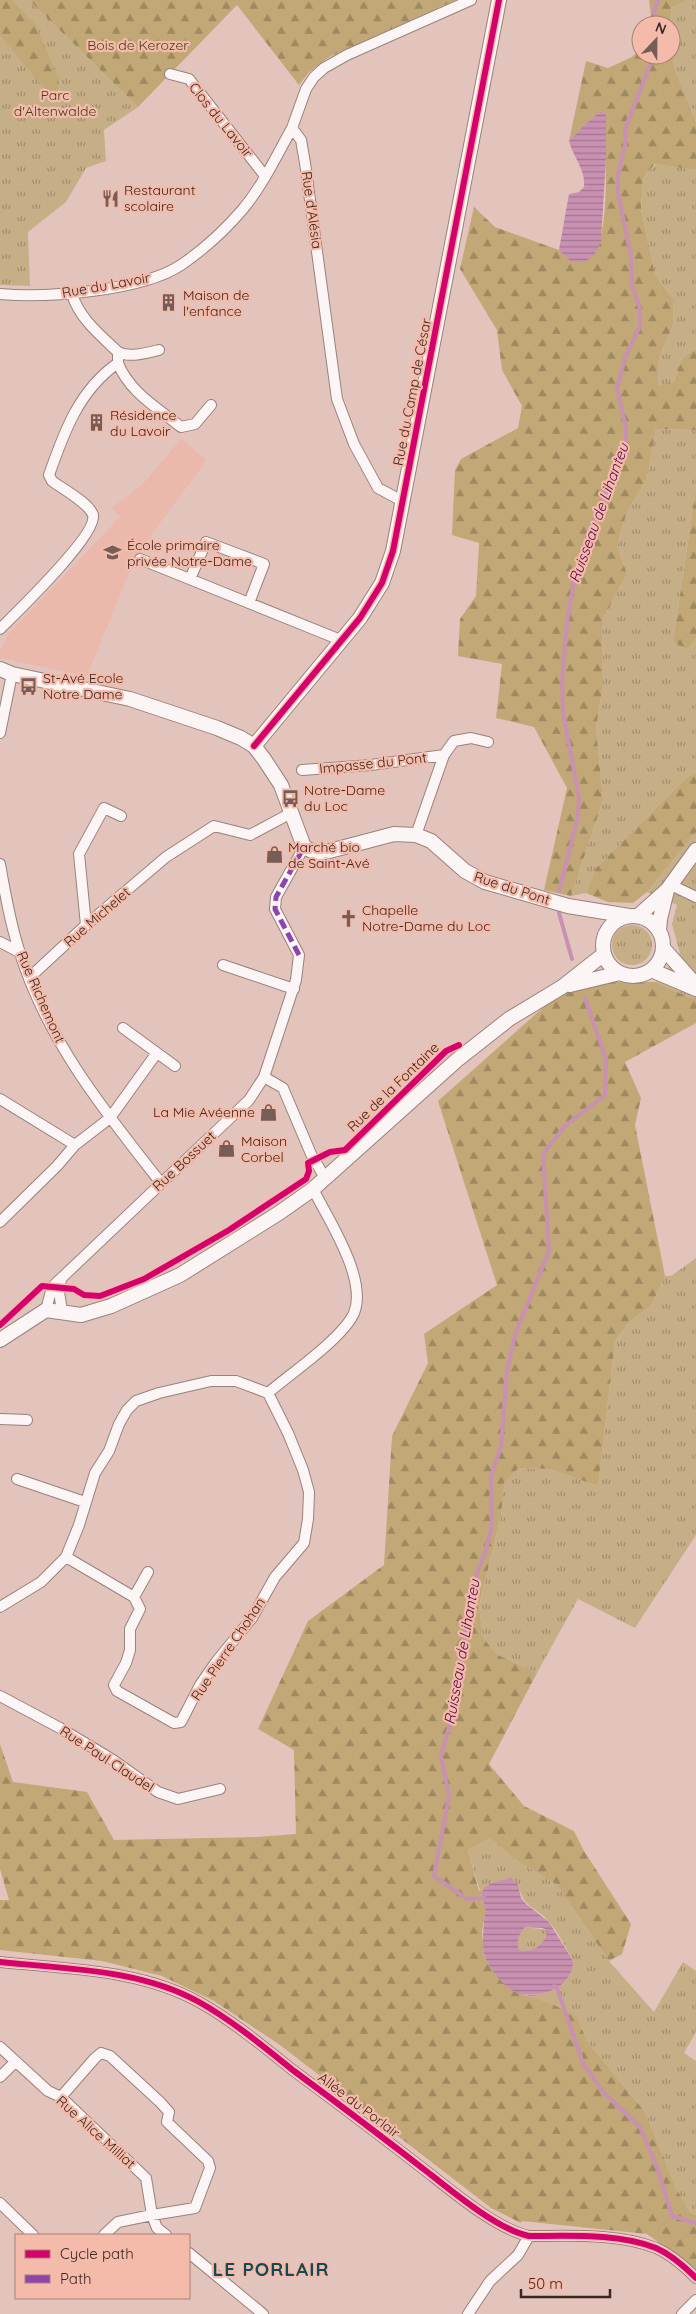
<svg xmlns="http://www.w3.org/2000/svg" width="696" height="2314" viewBox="0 0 696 2314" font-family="Quicksand,sans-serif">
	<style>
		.built { fill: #ebb9ac }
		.grass { fill: url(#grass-tufts) }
		.forest { fill: url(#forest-firs) }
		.water { fill: url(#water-rules); fill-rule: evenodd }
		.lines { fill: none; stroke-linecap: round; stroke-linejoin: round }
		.stream { stroke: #c890b1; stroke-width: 4 }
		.street-casing { stroke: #99817c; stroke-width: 12 }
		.secondary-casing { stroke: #99817c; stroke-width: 16 }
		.street { stroke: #fbf6f5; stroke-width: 10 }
		.secondary { stroke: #fbf6f5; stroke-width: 14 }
		.quiet { stroke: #8e44ad; stroke-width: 5; stroke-dasharray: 10 5; stroke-linecap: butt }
		.cycleway-casing { stroke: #f4bbab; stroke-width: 9 }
		.cycleway { stroke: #d6006c; stroke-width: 6 }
		.labels { text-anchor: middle; stroke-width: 4.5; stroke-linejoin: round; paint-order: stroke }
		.park-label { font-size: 14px; fill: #483f1a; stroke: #f4bbab }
		.street-label { font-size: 14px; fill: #3c2620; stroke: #f4bbab }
		.poi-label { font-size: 14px; fill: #3c2620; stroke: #f4bbab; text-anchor: start }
		.water-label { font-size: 15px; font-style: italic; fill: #5a044e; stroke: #f4bbab }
		.district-label { font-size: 19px; font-weight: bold; letter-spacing: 1px; fill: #104a56; stroke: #f4bbab }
	</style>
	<defs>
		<pattern id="grass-tufts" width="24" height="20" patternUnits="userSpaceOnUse" patternTransform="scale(1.25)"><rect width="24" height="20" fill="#c6af87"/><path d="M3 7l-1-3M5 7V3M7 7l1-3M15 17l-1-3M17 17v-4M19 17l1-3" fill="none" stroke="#a28e6e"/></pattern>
		<pattern id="forest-firs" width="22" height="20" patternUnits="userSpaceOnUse" patternTransform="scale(1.25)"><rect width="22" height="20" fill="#c1a876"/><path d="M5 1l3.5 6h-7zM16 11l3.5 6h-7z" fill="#9e8960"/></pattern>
		<pattern id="water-rules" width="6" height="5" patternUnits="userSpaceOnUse" patternTransform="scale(1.25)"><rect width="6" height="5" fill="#c890b1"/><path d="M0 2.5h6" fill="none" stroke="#a47590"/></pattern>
	</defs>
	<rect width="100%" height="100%" fill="#e3c4bc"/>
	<path class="built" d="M181,439L207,460L146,542L138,559L135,558L87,676L0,658V651L8,634L120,517L112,508L114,506L143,484Z"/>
	<path class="grass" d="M0,0H29L138,107L104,130L106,161L86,168L66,202L28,232L30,286L0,285Z
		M688,0H696V122L674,67L671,8Z
		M656,164L696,170V349L682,358L674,382L658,387L659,357L673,325L674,300L655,275L641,209L643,178Z
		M656,429L696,430V488L673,642L688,650L696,638V773L687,777L596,868L586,893L571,896L603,800L596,728L603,685L602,620L627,574L617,546L626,514L647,478Z
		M696,832V998H690L656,982L680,953L672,924L677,905L647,892Z
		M612 945a20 20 0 1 1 40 0a20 20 0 1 1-40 0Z
		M696,1258V1535L635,1628L578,1599L537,1673L496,1654L483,1637L479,1607L501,1516L503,1482L519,1468L550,1469L598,1486L615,1341L630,1321L651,1306L665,1276H671Z
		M490,1838L516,1860L557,1885L609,1961L654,2012L683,1962L696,1971V2032L684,2053L696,2061V2215L690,2212L676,2188L645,2112L587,2041L577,2017L526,1995C546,1996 574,1985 573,1961C566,1948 559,1934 550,1923C536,1905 525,1911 518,1885L485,1888L483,1891H480L468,1850Z
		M525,1927L547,1930C547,1943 532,1954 519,1950C516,1940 519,1935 525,1927Z"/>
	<path class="forest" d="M0,0H12L36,25L59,80L57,99L37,80L0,35Z
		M29,0H456L329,57L309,72L299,85L237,5L138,107Z
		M649,0H688L671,8L674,67L696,122V170L655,164L643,178L641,209L655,275L674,300L673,325L659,357L658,386L674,382L682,358L696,349V430L656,429L647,478L626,514L617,546L627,574L602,620L603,685L596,728L603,800L571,896L544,890L567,788L534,727L496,718L502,664L458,656L460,619L476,596L479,543L452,535L455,470L461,459L518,428L522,406L502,370L497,330L460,269L474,207L495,227L559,250L570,261L595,254C611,221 604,152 606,114L601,111L584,125L569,141L586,61L608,68L632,57L641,48V55H671V25H652Z
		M696,488V638L688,650L673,642Z
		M696,773V832L647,892L633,903L608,902L586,893L596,868L687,777Z
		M611,982H656L690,998H696V1023L625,1062L641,1098L635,1125L665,1276L651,1306L630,1321L615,1341L598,1486L550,1469L519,1468L504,1482L501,1516L479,1606L483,1637L496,1654L537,1673L489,1764L524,1806L574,1831L584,1851L631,1924L622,1954L609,1961L557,1885L516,1860L490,1838L468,1850L479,1891H483L481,1897L486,1908L482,1931L484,1956L513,1991L554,2005L577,2017L587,2041L645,2112L676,2188L690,2212L696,2215V2269L647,2234L522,2221L521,2223L491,2208L280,2045L214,2001L162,1976L102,1961L0,1950V1900H9L0,1869V1744L13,1782L87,1792L114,1840L257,1837L296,1834L294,1750L258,1729L308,1621L384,1565L392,1436L428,1363L424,1334L497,1285L438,1101L555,997L568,990Z"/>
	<path class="water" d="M601,111L606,114V158L601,241L595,254L585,262L570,261L559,250L569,194L579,192L584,187C586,170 573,157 569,141L584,125Z
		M511,1878L518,1885L521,1898L526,1904L549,1922L573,1961C574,1988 537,2001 515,1992C504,1987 490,1969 485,1957C481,1948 484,1923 485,1912C487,1906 482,1903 482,1897C480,1883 501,1881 511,1878ZM525,1927L542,1928L547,1930C547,1943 532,1954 519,1950C516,1940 519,1935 525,1927Z"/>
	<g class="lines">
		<path class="stream" d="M657,25L654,11L658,0
			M559,891L578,817L579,798L563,712L562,680L567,623L574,579L587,537L626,445V428L617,388L625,358L640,326V309L632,286L631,257L618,192V175L625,145V129L654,55
			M559,913L572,959
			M484,1898L467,1899L434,1876L449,1796L441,1756L456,1702L470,1589L484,1556L492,1527L491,1477L501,1446L507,1370L515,1335L549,1251L543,1154L565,1126L605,1095L606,1059L585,998
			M554,1986L557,1988L583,2063L604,2093L640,2127L657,2167L672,2216L696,2223"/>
		<defs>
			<path id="street" d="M170,74L189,79L265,176
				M0,294C47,298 142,291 181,265C203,250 226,229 243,209C263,185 277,155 292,128
				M118,352C129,358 147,353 159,350
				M118,363C129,392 158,408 181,427L195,424L211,405
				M404,502L378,488L354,444L337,399L305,163L301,140L292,128L306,89L314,77L324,68L347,55L471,0
				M140,559L343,641
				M190,579L206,542L264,564L249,603
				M0,629C16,613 98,534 93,515C89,503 63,489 52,481L49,475C64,432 79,390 118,363V352C100,335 79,318 72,294
				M0,733L12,674
				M302,770L371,765L444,755
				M416,835L444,755L454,741L471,738L488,742
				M0,864C5,893 10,922 19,950C46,1039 105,1112 161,1183
				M671,885L696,897
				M86,925L79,854L104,808L121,816
				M0,942L19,952
				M223,965L294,989
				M29,978L86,925L166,857L214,826L250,835L291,813
				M123,1028L175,1066
				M264,1077L283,1088L311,1154L325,1178
				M0,1099L75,1145
				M0,1222L57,1166L75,1145L110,1118L156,1054
				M61,1279L59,1292L62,1311
				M46,1310L52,1287L249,1100L264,1077L296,980L299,955L275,909L276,897L304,847
				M0,1419L27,1420
				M17,1479L85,1502
				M66,1557L134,1597
				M148,1572L134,1597L140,1609L130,1629V1650L126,1663L114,1685L117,1691L174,1723L181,1722L200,1685L216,1662L252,1618L275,1577L304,1543L308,1519L309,1492L303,1470L288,1433L268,1393
				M0,1607L41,1582L66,1557L79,1525L95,1473L109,1451L119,1424L127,1410L136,1401L159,1393L211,1381H236L268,1393C290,1374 343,1338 354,1313C368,1279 328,1219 313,1189
				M0,1696L60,1728L113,1760L158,1792L178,1799L220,1789
				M0,1962C66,1969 140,1969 199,2002C233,2021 264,2047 294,2071C340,2105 385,2139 430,2174C455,2194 499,2230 529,2236C569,2236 619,2233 656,2248C672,2255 684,2266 696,2278
				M0,2047L48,2091L61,2097L146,2178L152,2215L118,2222L104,2235
				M0,2077L15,2062
				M61,2097L95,2058L101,2053L110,2056L160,2102L169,2112L167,2122L208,2161L210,2168L195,2208L152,2215L157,2228L166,2235
				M0,2203L33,2235
				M189,2253L263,2314
				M468,2314L490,2281L518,2255L529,2236
				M682,2314L696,2300"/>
			<path id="secondary" d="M0,669L12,674L130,699L217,728L241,738L254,746L264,759L281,785L304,847L318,854L394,834L416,835L431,841L465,871L485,882L568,906L629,916
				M254,746L360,618L382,583L393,551L499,0
				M638,916L667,890L696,850
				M603 946a30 30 0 1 1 60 0a30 30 0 1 1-60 0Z
				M659,931L660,919L667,890
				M663,948L696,985
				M651,970L696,989
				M570,985L620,973
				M0,1340L46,1310L81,1315L111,1306L180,1275L279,1213L313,1189L457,1060L509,1019L562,987L604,954"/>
		</defs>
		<use href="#street" class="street-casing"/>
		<use href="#secondary" class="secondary-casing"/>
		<use href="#street" class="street"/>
		<use href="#secondary" class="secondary"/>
		<path class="quiet" d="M299,955L275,909L276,897L304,847"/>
		<defs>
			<path id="cycleway" d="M254,746L360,618L382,583L393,551L499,0
				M0,1325L42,1286L74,1289L84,1295L100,1296L144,1279L229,1230L306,1179L309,1171L308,1163L330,1152L345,1150L446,1051L459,1045
				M0,1962C66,1969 140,1969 199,2002C233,2021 264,2047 294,2071C340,2105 385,2139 430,2174C455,2194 499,2230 529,2236C569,2236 619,2233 656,2248C672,2255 684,2266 696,2278"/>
		</defs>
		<use href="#cycleway" class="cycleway-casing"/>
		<use href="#cycleway" class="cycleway"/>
	</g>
	<defs>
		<symbol id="restaurant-bare" viewBox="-9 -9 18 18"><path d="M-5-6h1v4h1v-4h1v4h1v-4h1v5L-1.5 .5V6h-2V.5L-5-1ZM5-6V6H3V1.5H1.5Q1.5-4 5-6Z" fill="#765d57" stroke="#f4bbab" stroke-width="2.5" paint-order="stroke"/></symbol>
		<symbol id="building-bare" viewBox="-9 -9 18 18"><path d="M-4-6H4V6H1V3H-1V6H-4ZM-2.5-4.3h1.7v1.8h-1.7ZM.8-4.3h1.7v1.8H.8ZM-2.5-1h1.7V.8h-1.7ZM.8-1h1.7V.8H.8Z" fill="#765d57" stroke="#f4bbab" stroke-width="2.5" paint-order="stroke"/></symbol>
		<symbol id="school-bare" viewBox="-9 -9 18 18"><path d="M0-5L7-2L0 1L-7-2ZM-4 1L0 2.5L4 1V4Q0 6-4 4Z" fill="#765d57" stroke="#f4bbab" stroke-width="2.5" paint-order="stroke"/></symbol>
		<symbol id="bus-bare" viewBox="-9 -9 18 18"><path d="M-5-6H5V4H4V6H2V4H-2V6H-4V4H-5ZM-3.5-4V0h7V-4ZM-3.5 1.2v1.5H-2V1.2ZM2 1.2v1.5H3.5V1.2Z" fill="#765d57" stroke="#f4bbab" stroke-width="2.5" paint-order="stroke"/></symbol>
		<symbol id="shop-bare" viewBox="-9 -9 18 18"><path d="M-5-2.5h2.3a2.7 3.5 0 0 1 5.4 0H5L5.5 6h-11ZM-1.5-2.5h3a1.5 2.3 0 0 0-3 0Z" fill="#765d57" stroke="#f4bbab" stroke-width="2.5" paint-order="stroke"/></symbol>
		<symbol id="church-bare" viewBox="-9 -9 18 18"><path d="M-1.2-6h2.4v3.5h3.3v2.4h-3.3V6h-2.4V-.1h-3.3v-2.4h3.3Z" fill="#765d57" stroke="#f4bbab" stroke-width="2.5" paint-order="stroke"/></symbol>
	</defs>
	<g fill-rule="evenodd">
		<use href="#restaurant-bare" x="98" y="186" width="25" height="25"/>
		<use href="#building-bare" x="156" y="290" width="25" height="25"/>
		<use href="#building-bare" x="84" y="410" width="25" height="25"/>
		<use href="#school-bare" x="100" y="540" width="25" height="25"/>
		<use href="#bus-bare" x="16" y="674" width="25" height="25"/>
		<use href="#bus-bare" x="278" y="786" width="25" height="25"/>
		<use href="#shop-bare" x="262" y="842" width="25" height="25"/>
		<use href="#church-bare" x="336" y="906" width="25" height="25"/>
		<use href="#shop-bare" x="256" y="1100" width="25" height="25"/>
		<use href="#shop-bare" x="214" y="1136" width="25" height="25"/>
	</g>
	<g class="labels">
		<g class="park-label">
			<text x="138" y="50">Bois de Kerozer</text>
			<text x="55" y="100">Parc<tspan x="55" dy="16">d'Altenwalde</tspan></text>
		</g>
		<g class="street-label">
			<text transform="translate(221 120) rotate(51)" y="5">Clos du Lavoir</text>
			<text transform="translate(312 210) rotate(82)" y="5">Rue d'Alésia</text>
			<text transform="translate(106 285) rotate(-10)" y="5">Rue du Lavoir</text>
			<text transform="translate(412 392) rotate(-79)" y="5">Rue du Camp de César</text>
			<text transform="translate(373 763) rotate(-6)" y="5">Impasse du Pont</text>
			<text transform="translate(512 888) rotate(18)" y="5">Rue du Pont</text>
			<text transform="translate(97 917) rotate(-41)" y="5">Rue Michelet</text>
			<text transform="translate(41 997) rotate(66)" y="5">Rue Richemont</text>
			<text transform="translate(393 1087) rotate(-44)" y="5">Rue de la Fontaine</text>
			<text transform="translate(184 1161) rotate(-43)" y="5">Rue Bossuet</text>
			<text transform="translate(228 1649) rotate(-56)" y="5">Rue Pierre Chohan</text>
			<text transform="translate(107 1759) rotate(33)" y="5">Rue Paul Claudel</text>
			<text transform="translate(359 2105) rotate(37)" y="5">Allée du Porlair</text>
			<text transform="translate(96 2132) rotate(42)" y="5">Rue Alice Milliat</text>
		</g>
		<g class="poi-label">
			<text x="124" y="195">Restaurant<tspan x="124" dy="16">scolaire</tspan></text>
			<text x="183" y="300">Maison de<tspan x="183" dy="16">l'enfance</tspan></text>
			<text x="110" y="420">Résidence<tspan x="110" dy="16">du Lavoir</tspan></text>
			<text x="127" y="550">École primaire<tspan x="127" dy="16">privée Notre-Dame</tspan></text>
			<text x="43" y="683">St-Avé Ecole<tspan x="43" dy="16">Notre Dame</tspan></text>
			<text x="304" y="795">Notre-Dame<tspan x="304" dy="16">du Loc</tspan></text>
			<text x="288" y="852">Marché bio<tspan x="288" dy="16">de Saint-Avé</tspan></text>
			<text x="362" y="915">Chapelle<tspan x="362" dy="16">Notre-Dame du Loc</tspan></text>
			<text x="255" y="1117" text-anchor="end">La Mie Avéenne</text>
			<text x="241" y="1146">Maison<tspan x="241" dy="16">Corbel</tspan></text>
		</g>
		<g class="water-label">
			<text transform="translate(599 513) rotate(-70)" y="5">Ruisseau de Lihanteu</text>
			<text transform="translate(462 1652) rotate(-80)" y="5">Ruisseau de Lihanteu</text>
		</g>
		<g class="district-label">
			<text x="271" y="2276">LE PORLAIR</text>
		</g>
	</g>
	<rect x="15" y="2234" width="175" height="65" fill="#f4bbab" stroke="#aa7f73"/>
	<rect x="25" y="2250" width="25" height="8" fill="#d6006c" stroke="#aa7f73"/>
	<text x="60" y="2259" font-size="15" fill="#3c2620">Cycle path</text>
	<rect x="25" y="2275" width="25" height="8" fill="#8e44ad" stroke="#aa7f73"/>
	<text x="60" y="2284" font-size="15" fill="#3c2620">Path</text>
	<g transform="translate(656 40) rotate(22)"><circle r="24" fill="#f4bbab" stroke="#aa7f73"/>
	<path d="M0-4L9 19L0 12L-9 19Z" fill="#765d57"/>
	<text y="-8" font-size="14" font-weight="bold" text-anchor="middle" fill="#3c2620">N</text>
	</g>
	<path d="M521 2289v8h89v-8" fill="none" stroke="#3c2620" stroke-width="2.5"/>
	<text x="528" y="2289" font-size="15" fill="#3c2620" stroke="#f4bbab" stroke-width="4" paint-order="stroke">50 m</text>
</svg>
